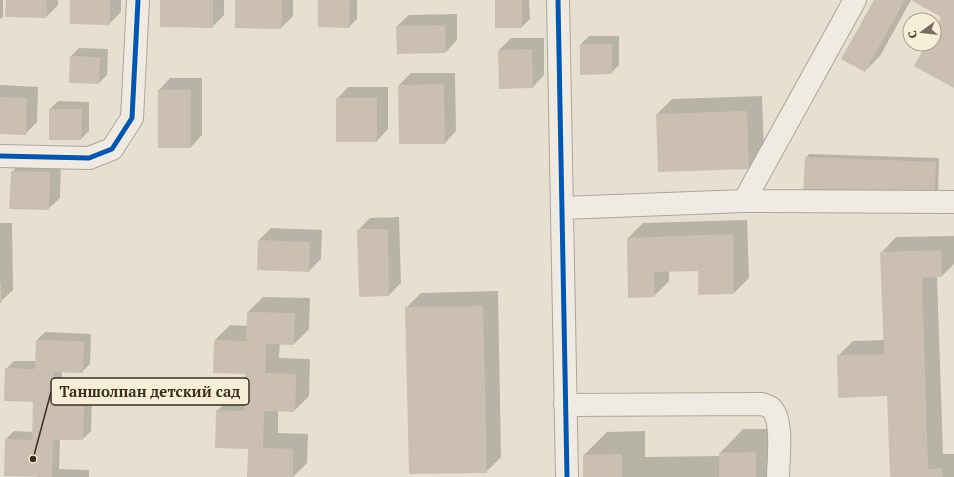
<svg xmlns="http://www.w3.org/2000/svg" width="954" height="477" viewBox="0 0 954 477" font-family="'PT Serif',serif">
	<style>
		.shadow { fill: #0003 }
		.building { fill: #cbbfb2 }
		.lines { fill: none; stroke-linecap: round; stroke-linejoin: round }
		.minor-casing { stroke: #ada599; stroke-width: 24 }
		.minor { stroke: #efebe3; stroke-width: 22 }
		.cycleway-casing { stroke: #f7eed8; stroke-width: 8 }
		.cycleway { stroke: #0057b8; stroke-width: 5 }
		.leader { fill: none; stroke: #3d2e20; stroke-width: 1.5 }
		.callout-dot { fill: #3d2e20; stroke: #f7eed8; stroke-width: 1.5 }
		.callout { fill: #f7eed8; stroke: #3d2e20; stroke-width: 1.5 }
		.callout-label { font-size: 15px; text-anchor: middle; font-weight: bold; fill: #3d2e20 }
	</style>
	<rect width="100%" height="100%" fill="#e7e0d1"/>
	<path class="shadow" d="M0,0H3V17L0,19Z
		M7,0H58V5L46,17Z
		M71,0H121V12L109,24Z
		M161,0H224V15L212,27Z
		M236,0H293V16L281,28L236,27Z
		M319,0H357V19L349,27Z
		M496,0H529L530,19L522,27Z
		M875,0H911L880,56L865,71Z
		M457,14V40L446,52L397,26L409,15Z
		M589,36H619V65L611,73L581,44Z
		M511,38H544V75L533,87L499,50Z
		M79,48L108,49L107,75L99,83L71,56Z
		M411,73H455L456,131L445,143L399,85Z
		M170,78H202V135L191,147L159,90Z
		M0,85L38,87L37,122L25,134L0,133Z
		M348,87H388V129L377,141L337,99Z
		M762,96L764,153L749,168L657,114L672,99Z
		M58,101L89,102V131L81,139L50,109Z
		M809,154L939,158L938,194L806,158Z
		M23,160L61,161L60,198L48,209L12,172Z
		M399,217L401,283L389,295L358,230L370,218Z
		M747,220L749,278L734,293L699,270H669V281L654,296L628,238L643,223Z
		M0,223H12L13,290L0,302Z
		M271,228L322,230L321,259L309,271L259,240Z
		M954,236V264L942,276H937L943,454H954V477H891L888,395L838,356L853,341L884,340L882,252L896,237Z
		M498,291L501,457L486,472L406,308L421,293Z
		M263,297L310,298L309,329L294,344L280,343L279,358L310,359L309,396L294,411H278V433L308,434L307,463L293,477H248L249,448L217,411L232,396H245L246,373L215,340L230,325L248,326V312Z
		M45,332L91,334L90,364L82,372L62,371L61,393L92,394L91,431L83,439H60L59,469L89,470V477H38L6,439L14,431L33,432L34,402L6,369L14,361H36L37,340Z
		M743,429H779L780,477H584V455L607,432L645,431V457L720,456V453Z"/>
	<path class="building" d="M6,0H47V18L5,17Z
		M70,0H110V25L70,24Z
		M160,0H213V28L160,27Z
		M235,0H282L281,29L235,28Z
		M318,0H350L349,28L318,27Z
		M495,0H522V28H495Z
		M874,0H905L865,72L841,59Z
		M911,0H954V88L914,66L926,44H934V30L941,17Z
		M445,25L446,53L397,54L396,26Z
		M580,44H612V74L580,75Z
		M532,49L533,88L499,89L498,50Z
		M70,56L100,57L99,84L69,83Z
		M444,84L445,144H399L398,85Z
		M158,90H191V148H158Z
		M0,97L27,98L26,135L0,134Z
		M336,98H377V142H336Z
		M49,109H82L81,140H49Z
		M747,111L749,169L658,172L656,114Z
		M805,157L936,162L934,199L803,194Z
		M11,171L50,172L49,210L9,209Z
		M357,229H388L389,296L359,297Z
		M733,234L734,294L698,295V271L654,272L655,297L628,298L627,238Z
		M258,240L310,242L309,272L257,270Z
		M941,250L942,277L922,278L928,469L942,468L943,477H890L887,396L838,398L837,355L884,354L880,252Z
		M0,283H1L2,303H0Z
		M483,306L487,473L409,474L405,307Z
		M247,312L295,313L294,345L266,344L265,373L296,374L295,412L264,411L263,448L293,449V477H247L248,449L215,448L216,410L244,411L245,374L213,373L214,340L246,341Z
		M36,340L84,341L83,373L54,372L53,401L84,402L83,440H53L52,477L4,476L5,439L32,440L33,402L4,401L5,368L35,369Z
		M756,452V477H719V453Z
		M622,454V477H583V455Z"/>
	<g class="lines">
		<defs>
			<path id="minor" d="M558,0L567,477
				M0,156L89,158L112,149L132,118L138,0
				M744,201L954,202
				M562,208L744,201L855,0
				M565,405L762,404C765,405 769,406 771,408C784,420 778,460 778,477"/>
		</defs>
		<use href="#minor" class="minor-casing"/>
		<use href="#minor" class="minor"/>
		<defs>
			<path id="cycleway" d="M558,0L567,477
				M0,156L89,158L112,149L132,118L138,0"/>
		</defs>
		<use href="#cycleway" class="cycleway-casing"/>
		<use href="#cycleway" class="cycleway"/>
	</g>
	<path class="leader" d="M33 459L51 392"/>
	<circle class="callout-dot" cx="33" cy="459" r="4"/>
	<rect class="callout" x="51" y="378" width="198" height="27" rx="4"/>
	<g class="callout-label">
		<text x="150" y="397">Таншолпан детский сад</text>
	</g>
	<g transform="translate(922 32) rotate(255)"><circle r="19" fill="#f7eed8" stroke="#ada18e"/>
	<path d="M0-3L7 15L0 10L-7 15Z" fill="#786c5e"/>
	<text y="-6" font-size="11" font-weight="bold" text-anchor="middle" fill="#3d2e20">С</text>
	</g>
</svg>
